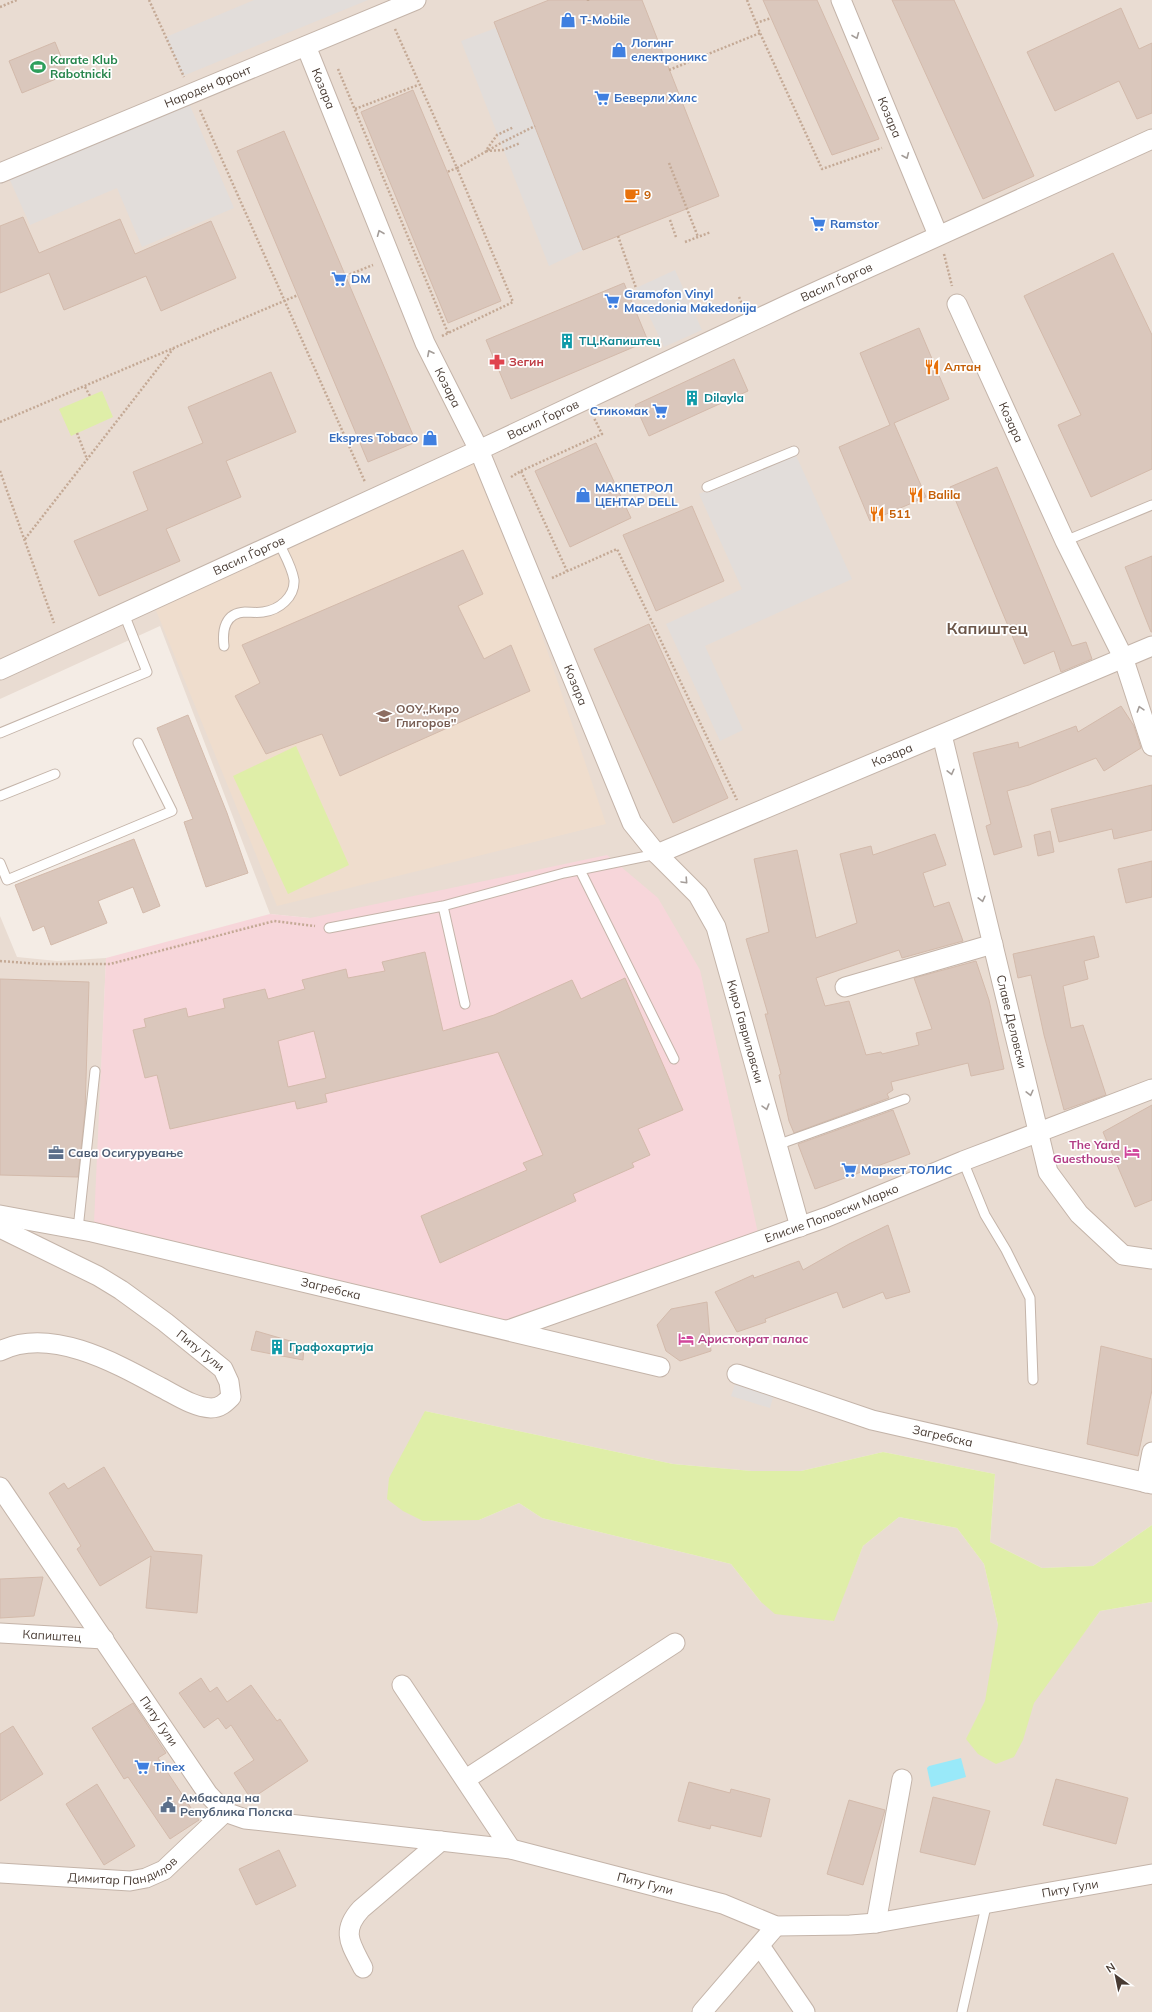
<svg xmlns="http://www.w3.org/2000/svg" width="1152" height="2012" viewBox="0 0 1152 2012" font-family="Mulish,sans-serif">
	<style>
		.residential { fill: #e9dcd2 }
		.education { fill: #efddcd }
		.medical { fill: #f7d6da }
		.green { fill: #dfeea8 }
		.parking { fill: #e2ddda }
		.water { fill: #99e9f9 }
		.building { fill: #dac7bc; stroke: #d3baab; fill-rule: evenodd }
		.lines { fill: none; stroke-linecap: round; stroke-linejoin: round }
		.lane-casing { stroke: #c4b4a9; stroke-width: 11 }
		.street-casing { stroke: #c4b4a9; stroke-width: 21 }
		.path { stroke: #c4a995; stroke-width: 2.5; stroke-dasharray: 2 2; stroke-linecap: butt }
		.lane { stroke: #fff; stroke-width: 9 }
		.street { stroke: #fff; stroke-width: 19 }
		.oneway { stroke: #a49d99 }
		.labels { text-anchor: middle; stroke-width: 3.5; stroke-linejoin: round; paint-order: stroke }
		.shop-label { font-size: 12px; font-weight: bold; fill: #366cbe; stroke: #fff; text-anchor: start }
		.leisure-label { font-size: 12px; font-weight: bold; fill: #27864d; stroke: #fff; text-anchor: start }
		.street-label { font-size: 12px; fill: #483b33; stroke: #fff }
		.food-label { font-size: 12px; font-weight: bold; fill: #c56008; stroke: #fff; text-anchor: start }
		.culture-label { font-size: 12px; font-weight: bold; fill: #0d838f; stroke: #fff; text-anchor: start }
		.health-label { font-size: 12px; font-weight: bold; fill: #be3a42; stroke: #fff; text-anchor: start }
		.education-label { font-size: 12px; font-weight: bold; fill: #785e54; stroke: #fff; text-anchor: start }
		.hotel-label { font-size: 12px; font-weight: bold; fill: #b23c85; stroke: #fff; text-anchor: end }
		.service-label { font-size: 12px; font-weight: bold; fill: #4e5e75; stroke: #fff; text-anchor: start }
		.district-label { font-size: 16px; font-weight: bold; fill: #6c5649; stroke: #fff }
	</style>
	<rect width="100%" height="100%" fill="#f4ece5"/>
	<path class="residential" d="M0,0H1152V1525L1093,1566L1042,1568L990,1542L995,1474L883,1452L801,1471H752L673,1464L425,1411L479,1520L519,1503L542,1518L731,1564L761,1602L833,1621L863,1546L899,1517L957,1528L984,1564L998,1625L1064,1660L1100,1611L1152,1602V2012H0V916L17,957L57,961L106,958L95,1223L310,918L270,914L160,626L0,699Z"/>
	<path class="education" d="M481,456L606,824L277,906L155,608Z"/>
	<path class="medical" d="M607,855L658,898L700,970L758,1233L516,1324L94,1223L106,958L270,914L310,918Z"/>
	<path class="green" d="M102,391L113,417L71,436L59,409Z
		M296,746L349,865L288,894L233,776Z
		M425,1411L673,1464L752,1471H801L883,1452L995,1474L990,1542L1042,1568L1093,1566L1152,1525V1602L1100,1611L1034,1703L1023,1740L1014,1757L996,1764L978,1754L966,1739L985,1701L998,1625L984,1564L957,1528L899,1517L863,1546L834,1621L775,1614L761,1602L731,1564L542,1518L519,1503L479,1520L423,1521L403,1511L387,1499L389,1478Z"/>
	<path class="parking" d="M254,0H368L183,76L166,37Z
		M496,28L583,250L549,266L461,41Z
		M188,101L234,208L142,247L117,188L30,225L9,178Z
		M675,270L702,330L664,347L636,288Z
		M794,451L852,579L705,646L743,730L720,741L666,624L742,589L699,494Z
		M737,1378L775,1390L770,1408L731,1396Z"/>
	<path class="water" d="M961,1758L966,1777L931,1787L927,1768L929,1766Z"/>
	<path class="building" d="M549,0H642L719,196L583,250L494,22Z
		M763,0H817L879,139L832,155Z
		M892,0H954L1034,176L983,199Z
		M1121,8L1139,49L1152,43V113L1137,119L1119,81L1055,111L1027,52Z
		M55,42L68,74L22,93L9,61Z
		M413,90L501,301L448,323L361,112Z
		M284,131L416,442L368,462L237,151Z
		M23,217L39,253L120,219L135,254L211,221L236,278L161,311L146,276L64,310L49,273L0,293V226Z
		M1113,253L1152,335V469L1091,497L1058,425L1081,415L1024,296Z
		M624,283L648,341L511,399L486,340Z
		M919,328L949,399L894,423L926,497L870,521L839,447L890,425L860,353Z
		M734,359L748,391L649,436L635,405Z
		M271,372L296,432L226,461L241,497L166,529L180,561L99,596L74,541L148,510L133,472L203,443L188,407Z
		M596,443L631,518L570,547L535,471Z
		M997,467L1072,646L1086,642L1092,659L1061,672L1054,651L1024,664L950,487Z
		M692,506L724,581L656,611L623,535Z
		M463,550L483,594L458,606L484,659L511,645L530,691L340,776L322,734L266,754L235,696L260,683L242,645Z
		M1152,556V632H1151L1125,567Z
		M649,624L728,798L673,823L594,649Z
		M1121,706L1134,726L1141,748L1104,771L1096,758L1029,785L1007,791L1022,847L994,855L986,826L991,824L973,753L1018,742L1019,748L1076,726L1078,732Z
		M188,715L227,813L248,873L206,887L184,822L193,819L157,728Z
		M1152,785V830L1114,839L1112,829L1059,842L1051,809Z
		M1050,831L1054,852L1038,856L1034,835Z
		M935,834L946,865L923,873L934,907L949,902L963,941L902,958L899,950L816,978L825,1006L849,1001L866,1055L881,1052L882,1054L919,1045L916,1033L932,1029L914,978L976,961L989,1000L1004,1069L971,1076L968,1063L891,1082L893,1090L887,1094L889,1098L794,1133L789,1121L779,1075L781,1074L765,1014H768L746,939L769,932L754,859L797,850L816,938L857,923L840,854L871,846L873,855Z
		M134,839L160,906L143,913L133,887L98,901L107,923L51,945L44,926L33,931L15,885Z
		M1152,861V897L1126,903L1118,869Z
		M1094,936L1099,957L1084,961L1088,979L1063,986L1071,1028L1083,1025L1106,1095L1064,1110L1044,1035L1031,975L1018,978L1013,954Z
		M425,952L443,1031L494,1015L572,980L581,999L625,978L683,1110L638,1129L650,1155L632,1163L634,1167L573,1194L576,1201L440,1263L421,1216L527,1170L523,1163L543,1155L498,1052L325,1094L327,1102L297,1109L295,1101L170,1129L157,1075L145,1078L133,1030L146,1027L144,1019L186,1008L188,1017L225,1008L223,999L265,989L268,999L305,989L302,980L346,969L348,978L385,971L382,962ZM314,1031L326,1078L288,1087L278,1041Z
		M0,979L89,982L85,1112L78,1177L0,1175Z
		M1152,1105V1200L1135,1207L1103,1132Z
		M893,1110L910,1154L815,1189L798,1144Z
		M888,1225L910,1292L886,1299L883,1292L843,1308L837,1292L765,1319L766,1322L737,1332L715,1292L753,1275L754,1278L799,1261L803,1270L849,1244Z
		M707,1302L711,1351L680,1361L666,1351L657,1325L671,1309Z
		M256,1331L304,1345L303,1360L251,1350Z
		M1101,1346L1152,1359V1390L1138,1456L1087,1444Z
		M104,1467L154,1551L202,1555L197,1613L146,1608L151,1556L100,1586L77,1549L81,1546L49,1493L64,1483L68,1489Z
		M43,1577L34,1616L0,1618V1579Z
		M201,1678L210,1692L217,1687L227,1702L251,1685L277,1721L280,1719L308,1761L251,1799L234,1773L254,1760L231,1725L226,1729L218,1718L204,1728L179,1693Z
		M133,1703L166,1753L158,1758L199,1820L170,1839L128,1777L124,1779L92,1728Z
		M13,1726L43,1774L0,1801V1734Z
		M1056,1779L1128,1798L1116,1844L1043,1825Z
		M689,1782L730,1793L731,1789L770,1799L761,1837L711,1825L710,1829L678,1821Z
		M97,1784L135,1846L104,1865L66,1804Z
		M933,1797L990,1811L975,1865L920,1852Z
		M849,1800L885,1810L863,1885L827,1874Z
		M279,1850L296,1886L256,1905L239,1869Z"/>
	<g class="lines">
		<defs>
			<path id="lane" d="M707,487L794,451
				M1065,541L1152,505
				M224,646C222,630 225,613 245,612C251,612 257,613 263,612C279,610 295,597 294,580C292,567 284,554 279,543
				M0,733L147,672L124,614
				M0,796L55,774
				M0,863L7,880L172,811L138,743
				M580,870L674,1059
				M443,906L465,1004
				M329,928L443,906L564,873L657,854
				M777,1145L905,1099
				M963,1161L985,1215L1006,1250L1030,1298L1033,1380
				M78,1229L95,1071
				M962,2012L987,1902"/>
			<g id="street">
				<path id="s1" d="M841,0L938,235"/>
				<path id="s2" d="M306,46L425,343L479,450L632,823L657,854L698,895L716,927L800,1227"/>
				<path id="s3" d="M0,173L416,0"/>
				<path id="s4" d="M957,304L1065,541L1123,657L1152,746"/>
				<path id="s5" d="M0,670L479,450L791,303L1152,139"/>
				<path id="s6" d="M942,735L1048,1172L1079,1214L1123,1255L1152,1259"/>
				<path id="s7" d="M657,854L1152,646"/>
				<path d="M845,987L993,944"/>
				<path id="s8" d="M0,1215L92,1232L660,1367"/>
				<path id="s9" d="M0,1228L98,1276L121,1290L165,1322L223,1369L229,1382L231,1397C225,1403 220,1408 211,1408C193,1407 176,1395 160,1387C116,1363 50,1326 0,1351"/>
				<path id="s10" d="M508,1330L827,1217L963,1161L1152,1089"/>
				<path id="s11" d="M737,1374L872,1420L1152,1484"/>
				<path d="M1146,1483L1152,1452"/>
				<path id="s12" d="M0,1487L208,1794L225,1812L245,1819L511,1849L723,1904L776,1926L850,1925L876,1923L1152,1874"/>
				<path id="s13" d="M0,1633L104,1639"/>
				<path d="M402,1685L511,1849"/>
				<path d="M466,1779L675,1643"/>
				<path id="s14" d="M0,1873L130,1881L146,1878L164,1870L225,1812"/>
				<path d="M876,1923L902,1779"/>
				<path d="M760,1946L805,2012"/>
				<path d="M363,1968C351,1944 340,1932 361,1909L441,1841"/>
				<path d="M702,2012L776,1926"/>
			</g>
		</defs>
		<use href="#lane" class="lane-casing"/>
		<use href="#street" class="street-casing"/>
		<path class="path" d="M149,0L184,77
			M588,0V1
			M747,0L760,33L822,169L882,148
			M0,7L17,0
			M756,23L771,18
			M395,29L457,168L447,172
			M338,69L448,333
			M669,70L760,33
			M355,109L418,85
			M200,110L365,482
			M487,149L497,135L514,127
			M486,151L503,150L520,143
			M669,163L698,237
			M670,220L676,237
			M618,236L636,288
			M685,242L711,232
			M944,254L952,286
			M346,276L373,265
			M739,297L742,304
			M442,336L513,302L457,168L501,143L535,126
			M85,387L90,396
			M0,422L298,295
			M77,433L87,459
			M0,471L54,623
			M521,471L602,434L594,418
			M511,477L521,471L567,571
			M25,539L173,349
			M552,578L617,549L737,800
			M0,961L40,964H110L274,921L315,926"/>
		<use href="#lane" class="lane"/>
		<use href="#street" class="street"/>
	</g>
	<defs><path id="oneway-chevron" d="M-2-3.5L2.5 0L-2 3.5" fill="none" stroke-width="1.6" stroke-linecap="round" stroke-linejoin="round"/></defs>
	<g class="oneway">
		<use href="#oneway-chevron" transform="translate(856 36) rotate(68)"/>
		<use href="#oneway-chevron" transform="translate(906 156) rotate(67)"/>
		<use href="#oneway-chevron" transform="translate(380 233) rotate(-112)"/>
		<use href="#oneway-chevron" transform="translate(430 353) rotate(-117)"/>
		<use href="#oneway-chevron" transform="translate(1140 709) rotate(-108)"/>
		<use href="#oneway-chevron" transform="translate(951 772) rotate(76)"/>
		<use href="#oneway-chevron" transform="translate(685 881) rotate(47)"/>
		<use href="#oneway-chevron" transform="translate(982 899) rotate(76)"/>
		<use href="#oneway-chevron" transform="translate(1030 1093) rotate(76)"/>
		<use href="#oneway-chevron" transform="translate(766 1107) rotate(74)"/>
	</g>
	<defs>
		<symbol id="shop-bare" viewBox="-9 -9 18 18"><path d="M-5-2.5h2.3a2.7 3.5 0 0 1 5.4 0H5L5.5 6h-11ZM-1.5-2.5h3a1.5 2.3 0 0 0-3 0Z" fill="#3f7fe0" stroke="#fff" stroke-width="2.5" paint-order="stroke"/></symbol>
		<symbol id="stadium-bare" viewBox="-9 -9 18 18"><path d="M0-5a6.5 5 0 1 0 0 10a6.5 5 0 1 0 0-10ZM-3.5-1.8h7v3.6h-7Z" fill="#2e9e5b" stroke="#fff" stroke-width="2.5" paint-order="stroke"/></symbol>
		<symbol id="supermarket-bare" viewBox="-9 -9 18 18"><path d="M-6-5.5h2.5l.6 2H6L4.5 2H-2.5L-4.4-4H-6ZM-1.5 3.2a1.3 1.3 0 1 0 .1 0ZM3 3.2a1.3 1.3 0 1 0 .1 0Z" fill="#3f7fe0" stroke="#fff" stroke-width="2.5" paint-order="stroke"/></symbol>
		<symbol id="cafe-bare" viewBox="-9 -9 18 18"><path d="M-5.5-4.5H6V0H3Q3 3.5 0 3.5H-2.5Q-5.5 3.5-5.5 0ZM3-3.2v2h1.7v-2ZM-6 4.5H4V6H-6Z" fill="#e8710a" stroke="#fff" stroke-width="2.5" paint-order="stroke"/></symbol>
		<symbol id="building-bare" viewBox="-9 -9 18 18"><path d="M-4-6H4V6H1V3H-1V6H-4ZM-2.5-4.3h1.7v1.8h-1.7ZM.8-4.3h1.7v1.8H.8ZM-2.5-1h1.7V.8h-1.7ZM.8-1h1.7V.8H.8Z" fill="#0f9aa8" stroke="#fff" stroke-width="2.5" paint-order="stroke"/></symbol>
		<symbol id="pharmacy-bare" viewBox="-9 -9 18 18"><path d="M-2-6h4v4h4v4h-4v4h-4v-4h-4v-4h4Z" fill="#e0444e" stroke="#fff" stroke-width="2.5" paint-order="stroke"/></symbol>
		<symbol id="restaurant-bare" viewBox="-9 -9 18 18"><path d="M-5-6h1v4h1v-4h1v4h1v-4h1v5L-1.5 .5V6h-2V.5L-5-1ZM5-6V6H3V1.5H1.5Q1.5-4 5-6Z" fill="#e8710a" stroke="#fff" stroke-width="2.5" paint-order="stroke"/></symbol>
		<symbol id="school-bare" viewBox="-9 -9 18 18"><path d="M0-5L7-2L0 1L-7-2ZM-4 1L0 2.5L4 1V4Q0 6-4 4Z" fill="#8d6e63" stroke="#fff" stroke-width="2.5" paint-order="stroke"/></symbol>
		<symbol id="hotel-bare" viewBox="-9 -9 18 18"><path d="M-6-4.5h1.5V1H6V5H4.5V3h-9V5H-6ZM-4 0a1.8 1.8 0 1 1 3.6 0ZM.5 0V-2.5h3Q6-2.5 6 0Z" fill="#d1479c" stroke="#fff" stroke-width="2.5" paint-order="stroke"/></symbol>
		<symbol id="office-bare" viewBox="-9 -9 18 18"><path d="M-6-3h4V-5.5h4V-3h4V5H-6ZM-1-4.5V-3h2v-1.5ZM-6 0V1H6V0Z" fill="#5c6f8a" stroke="#fff" stroke-width="2.5" paint-order="stroke"/></symbol>
		<symbol id="civic-bare" viewBox="-9 -9 18 18"><path d="M-.6-6.5H3V-4.5H.6V-3L4-1V1h2V6H-6V1h2V-1L-.6-3ZM-1.2 2.5V6h2.4V2.5Z" fill="#5c6f8a" stroke="#fff" stroke-width="2.5" paint-order="stroke"/></symbol>
	</defs>
	<g fill-rule="evenodd">
		<use href="#shop-bare" x="557" y="9" width="22" height="22"/>
		<use href="#shop-bare" x="608" y="39" width="22" height="22"/>
		<use href="#stadium-bare" x="27" y="56" width="22" height="22"/>
		<use href="#supermarket-bare" x="591" y="87" width="22" height="22"/>
		<use href="#cafe-bare" x="621" y="184" width="22" height="22"/>
		<use href="#supermarket-bare" x="807" y="213" width="22" height="22"/>
		<use href="#supermarket-bare" x="328" y="268" width="22" height="22"/>
		<use href="#supermarket-bare" x="601" y="290" width="22" height="22"/>
		<use href="#building-bare" x="556" y="330" width="22" height="22"/>
		<use href="#pharmacy-bare" x="486" y="351" width="22" height="22"/>
		<use href="#restaurant-bare" x="921" y="356" width="22" height="22"/>
		<use href="#building-bare" x="681" y="387" width="22" height="22"/>
		<use href="#supermarket-bare" x="649" y="400" width="22" height="22"/>
		<use href="#shop-bare" x="419" y="427" width="22" height="22"/>
		<use href="#shop-bare" x="572" y="484" width="22" height="22"/>
		<use href="#restaurant-bare" x="905" y="484" width="22" height="22"/>
		<use href="#restaurant-bare" x="866" y="503" width="22" height="22"/>
		<use href="#school-bare" x="373" y="705" width="22" height="22"/>
		<use href="#hotel-bare" x="1121" y="1141" width="22" height="22"/>
		<use href="#office-bare" x="45" y="1142" width="22" height="22"/>
		<use href="#supermarket-bare" x="838" y="1159" width="22" height="22"/>
		<use href="#hotel-bare" x="675" y="1328" width="22" height="22"/>
		<use href="#building-bare" x="266" y="1336" width="22" height="22"/>
		<use href="#supermarket-bare" x="131" y="1756" width="22" height="22"/>
		<use href="#civic-bare" x="157" y="1794" width="22" height="22"/>
	</g>
	<g class="labels">
		<g class="shop-label">
			<text x="580" y="24">T-Mobile</text>
			<text x="631" y="47">Логинг<tspan x="631" dy="14">електроникс</tspan></text>
			<text x="614" y="102">Беверли Хилс</text>
			<text x="830" y="228">Ramstor</text>
			<text x="351" y="283">DM</text>
			<text x="624" y="298">Gramofon Vinyl<tspan x="624" dy="14">Macedonia Makedonija</tspan></text>
			<text x="648" y="415" text-anchor="end">Стикомак</text>
			<text x="418" y="442" text-anchor="end">Ekspres Tobaco</text>
			<text x="595" y="492">МАКПЕТРОЛ<tspan x="595" dy="14">ЦЕНТАР DELL</tspan></text>
			<text x="861" y="1174">Маркет ТОЛИС</text>
			<text x="154" y="1771">Tinex</text>
		</g>
		<g class="leisure-label">
			<text x="50" y="64">Karate Klub<tspan x="50" dy="14">Rabotnicki</tspan></text>
		</g>
		<g class="street-label">
			<text dy="4" stroke="none"><textPath href="#s3" startOffset="225">Народен Фронт</textPath></text>
			<text dy="4" stroke="none"><textPath href="#s2" startOffset="46">Козара</textPath></text>
			<text dy="4" stroke="none"><textPath href="#s1" startOffset="127">Козара</textPath></text>
			<text dy="4" stroke="none"><textPath href="#s5" startOffset="922">Васил Ѓоргов</textPath></text>
			<text dy="4" stroke="none"><textPath href="#s2" startOffset="370">Козара</textPath></text>
			<text dy="4" stroke="none"><textPath href="#s5" startOffset="598">Васил Ѓоргов</textPath></text>
			<text dy="4" stroke="none"><textPath href="#s4" startOffset="130">Козара</textPath></text>
			<text dy="4" stroke="none"><textPath href="#s5" startOffset="274">Васил Ѓоргов</textPath></text>
			<text dy="4" stroke="none"><textPath href="#s2" startOffset="694">Козара</textPath></text>
			<text dy="4" stroke="none"><textPath href="#s7" startOffset="255">Козара</textPath></text>
			<text dy="4" stroke="none"><textPath href="#s6" startOffset="295">Славе Деловски</textPath></text>
			<text dy="4" stroke="none"><textPath href="#s2" startOffset="1086">Киро Гавриловски</textPath></text>
			<text dy="4" stroke="none"><textPath href="#s10" startOffset="344">Елисие Поповски Марко</textPath></text>
			<text dy="4" stroke="none"><textPath href="#s8" startOffset="339">Загребска</textPath></text>
			<text dy="4" stroke="none"><textPath href="#s9" startOffset="236">Питу Гули</textPath></text>
			<text dy="4" stroke="none"><textPath href="#s11" startOffset="215">Загребска</textPath></text>
			<text dy="4" stroke="none"><textPath href="#s13" startOffset="52">Капиштец</textPath></text>
			<text dy="4" stroke="none"><textPath href="#s12" startOffset="283">Питу Гули</textPath></text>
			<text dy="4" stroke="none"><textPath href="#s14" startOffset="125">Димитар Пандилов</textPath></text>
			<text dy="4" stroke="none"><textPath href="#s12" startOffset="823">Питу Гули</textPath></text>
			<text dy="4" stroke="none"><textPath href="#s12" startOffset="1258">Питу Гули</textPath></text>
		</g>
		<g class="food-label">
			<text x="644" y="199">9</text>
			<text x="944" y="371">Алтан</text>
			<text x="928" y="499">Balila</text>
			<text x="889" y="518">511</text>
		</g>
		<g class="culture-label">
			<text x="579" y="345">ТЦ.Капиштец</text>
			<text x="704" y="402">Dilayla</text>
			<text x="289" y="1351">Графохартија</text>
		</g>
		<g class="health-label">
			<text x="509" y="366">Зегин</text>
		</g>
		<g class="education-label">
			<text x="396" y="713">ООУ,,Киро<tspan x="396" dy="14">Глигоров''</tspan></text>
		</g>
		<g class="hotel-label">
			<text x="1120" y="1149">The Yard<tspan x="1120" dy="14">Guesthouse</tspan></text>
			<text x="698" y="1343" text-anchor="start">Аристократ палас</text>
		</g>
		<g class="service-label">
			<text x="68" y="1157">Сава Осигурување</text>
			<text x="180" y="1802">Амбасада на<tspan x="180" dy="14">Република Полска</tspan></text>
		</g>
		<g class="district-label">
			<text x="987" y="634">Капиштец</text>
		</g>
	</g>
	<g transform="translate(1116 1976) rotate(327)" stroke="#ffffff" stroke-width="3" paint-order="stroke">
	<path d="M0-3L7 15L0 10L-7 15Z" fill="#483b33"/>
	<text y="-6" font-size="11" font-weight="bold" text-anchor="middle" fill="#483b33">N</text>
	</g>
</svg>
